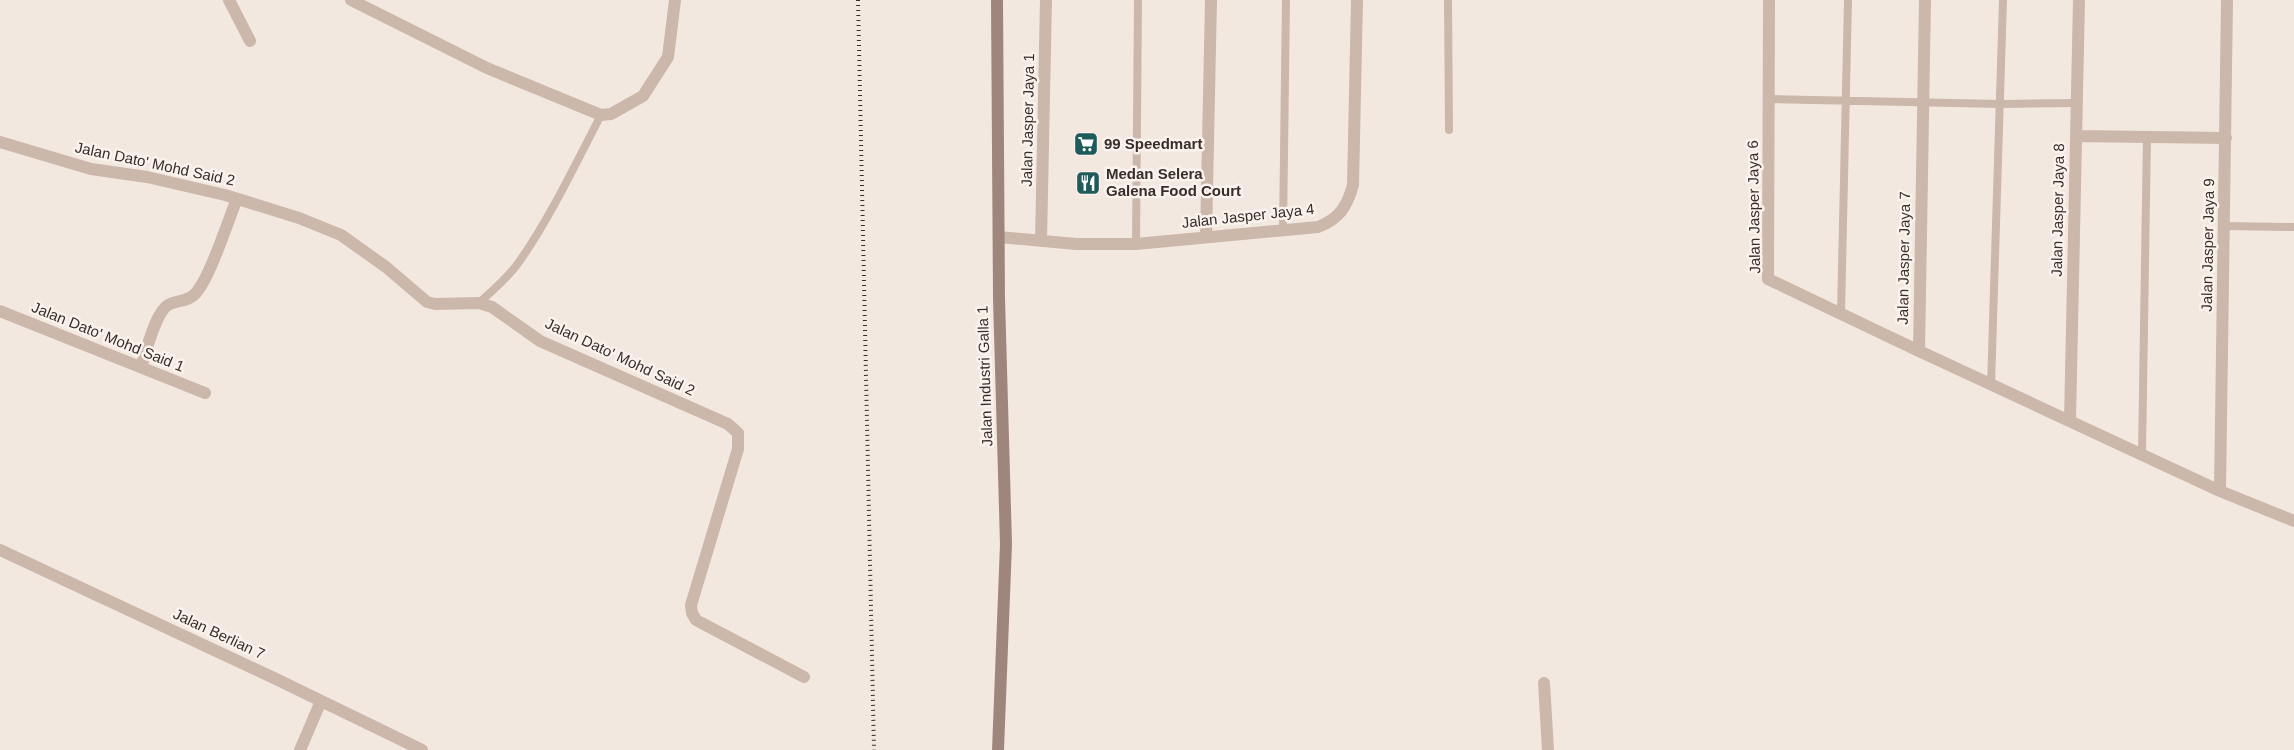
<svg xmlns="http://www.w3.org/2000/svg" width="2294" height="750" viewBox="0 0 2294 750" font-family="Helvetica,sans-serif">
	<style>
		.lines { fill: none; stroke-linecap: round; stroke-linejoin: round }
		.service { stroke: #ccb7ab; stroke-width: 8 }
		.minor { stroke: #ccb7ab; stroke-width: 12 }
		.secondary { stroke: #9f867c; stroke-width: 12 }
		.rail { stroke: #392d2a; stroke-width: 4; stroke-dasharray: 1 4; stroke-linecap: butt }
		.labels { text-anchor: middle; stroke-width: 5; stroke-linejoin: round; paint-order: stroke }
		.street-label { font-size: 15px; fill: #392d2a; stroke: #faf2ec }
		.poi-label { font-size: 15px; font-weight: bold; fill: #392d2a; stroke: #faf2ec; text-anchor: start }
	</style>
	<rect width="100%" height="100%" fill="#f3e8df"/>
	<g class="lines">
		<path class="service" d="M1448,0L1449,130
			M1768,99L2000,104L2077,103
			M2225,226L2294,227
			M1283,230L1286,0
			M1136,244L1138,0
			M479,303C493,290 508,278 519,262C550,218 576,163 601,115
			M1841,313L1848,0
			M1991,385L2003,0
			M2142,454L2147,136"/>
		<path class="minor" d="M229,0L250,41
			M351,0L487,68L601,115L611,114L643,96L668,57L675,0
			M1769,0L1768,279L1919,351
			M1925,0L1919,351L2220,491L2294,521
			M2076,136L2226,138
			M0,142L91,169L147,177L225,195L299,218L341,235L386,267L427,302L435,304L479,303L492,307L540,341L728,424L738,433V449L691,605L692,613L696,620L804,677
			M999,237L1076,244H1136L1318,227C1339,219 1347,207 1353,185L1357,0
			M1206,237L1211,0
			M1041,241L1046,0
			M0,311L205,393
			M141,367C146,353 155,313 168,305C177,300 188,302 196,293C211,275 227,223 237,199
			M2070,421L2079,0
			M2220,491L2227,0
			M0,550L276,679L422,750
			M1544,683L1548,750
			M300,750L321,701"/>
		<path class="secondary" d="M997,0L999,298L1006,544L998,750"/>
		<path class="rail" d="M858,0L874,750"/>
	</g>
	<defs>
		<symbol id="supermarket-square" viewBox="-11 -11 22 22"><rect x="-9" y="-9" width="18" height="18" rx="4" fill="#1f5b5a" stroke="#faf2ec"/><path d="M-6-5.5h2.5l.6 2H6L4.5 2H-2.5L-4.4-4H-6ZM-1.5 3.2a1.3 1.3 0 1 0 .1 0ZM3 3.2a1.3 1.3 0 1 0 .1 0Z" fill="#fff"/></symbol>
		<symbol id="restaurant-square" viewBox="-11 -11 22 22"><rect x="-9" y="-9" width="18" height="18" rx="4" fill="#1f5b5a" stroke="#faf2ec"/><path d="M-5-6h1v4h1v-4h1v4h1v-4h1v5L-1.5 .5V6h-2V.5L-5-1ZM5-6V6H3V1.5H1.5Q1.5-4 5-6Z" fill="#fff"/></symbol>
	</defs>
	<g fill-rule="evenodd">
		<use href="#supermarket-square" x="1072" y="130" width="28" height="28"/>
		<use href="#restaurant-square" x="1074" y="169" width="28" height="28"/>
	</g>
	<g class="labels">
		<g class="street-label">
			<text transform="translate(1028 120) rotate(-89)" y="5">Jalan Jasper Jaya 1</text>
			<text transform="translate(155 164) rotate(12)" y="5">Jalan Dato' Mohd Said 2</text>
			<text transform="translate(1754 207) rotate(-91)" y="5">Jalan Jasper Jaya 6</text>
			<text transform="translate(2058 210) rotate(-89)" y="5">Jalan Jasper Jaya 8</text>
			<text transform="translate(1248 216) rotate(-6)" y="5">Jalan Jasper Jaya 4</text>
			<text transform="translate(2208 245) rotate(-89)" y="5">Jalan Jasper Jaya 9</text>
			<text transform="translate(1904 258) rotate(-89)" y="5">Jalan Jasper Jaya 7</text>
			<text transform="translate(108 337) rotate(22)" y="5">Jalan Dato' Mohd Said 1</text>
			<text transform="translate(620 357) rotate(25)" y="5">Jalan Dato' Mohd Said 2</text>
			<text transform="translate(985 376) rotate(-92)" y="5">Jalan Industri Galla 1</text>
			<text transform="translate(219 634) rotate(25)" y="5">Jalan Berlian 7</text>
		</g>
		<g class="poi-label">
			<text x="1104" y="149">99 Speedmart</text>
			<text x="1106" y="179">Medan Selera<tspan x="1106" dy="17">Galena Food Court</tspan></text>
		</g>
	</g>
</svg>
